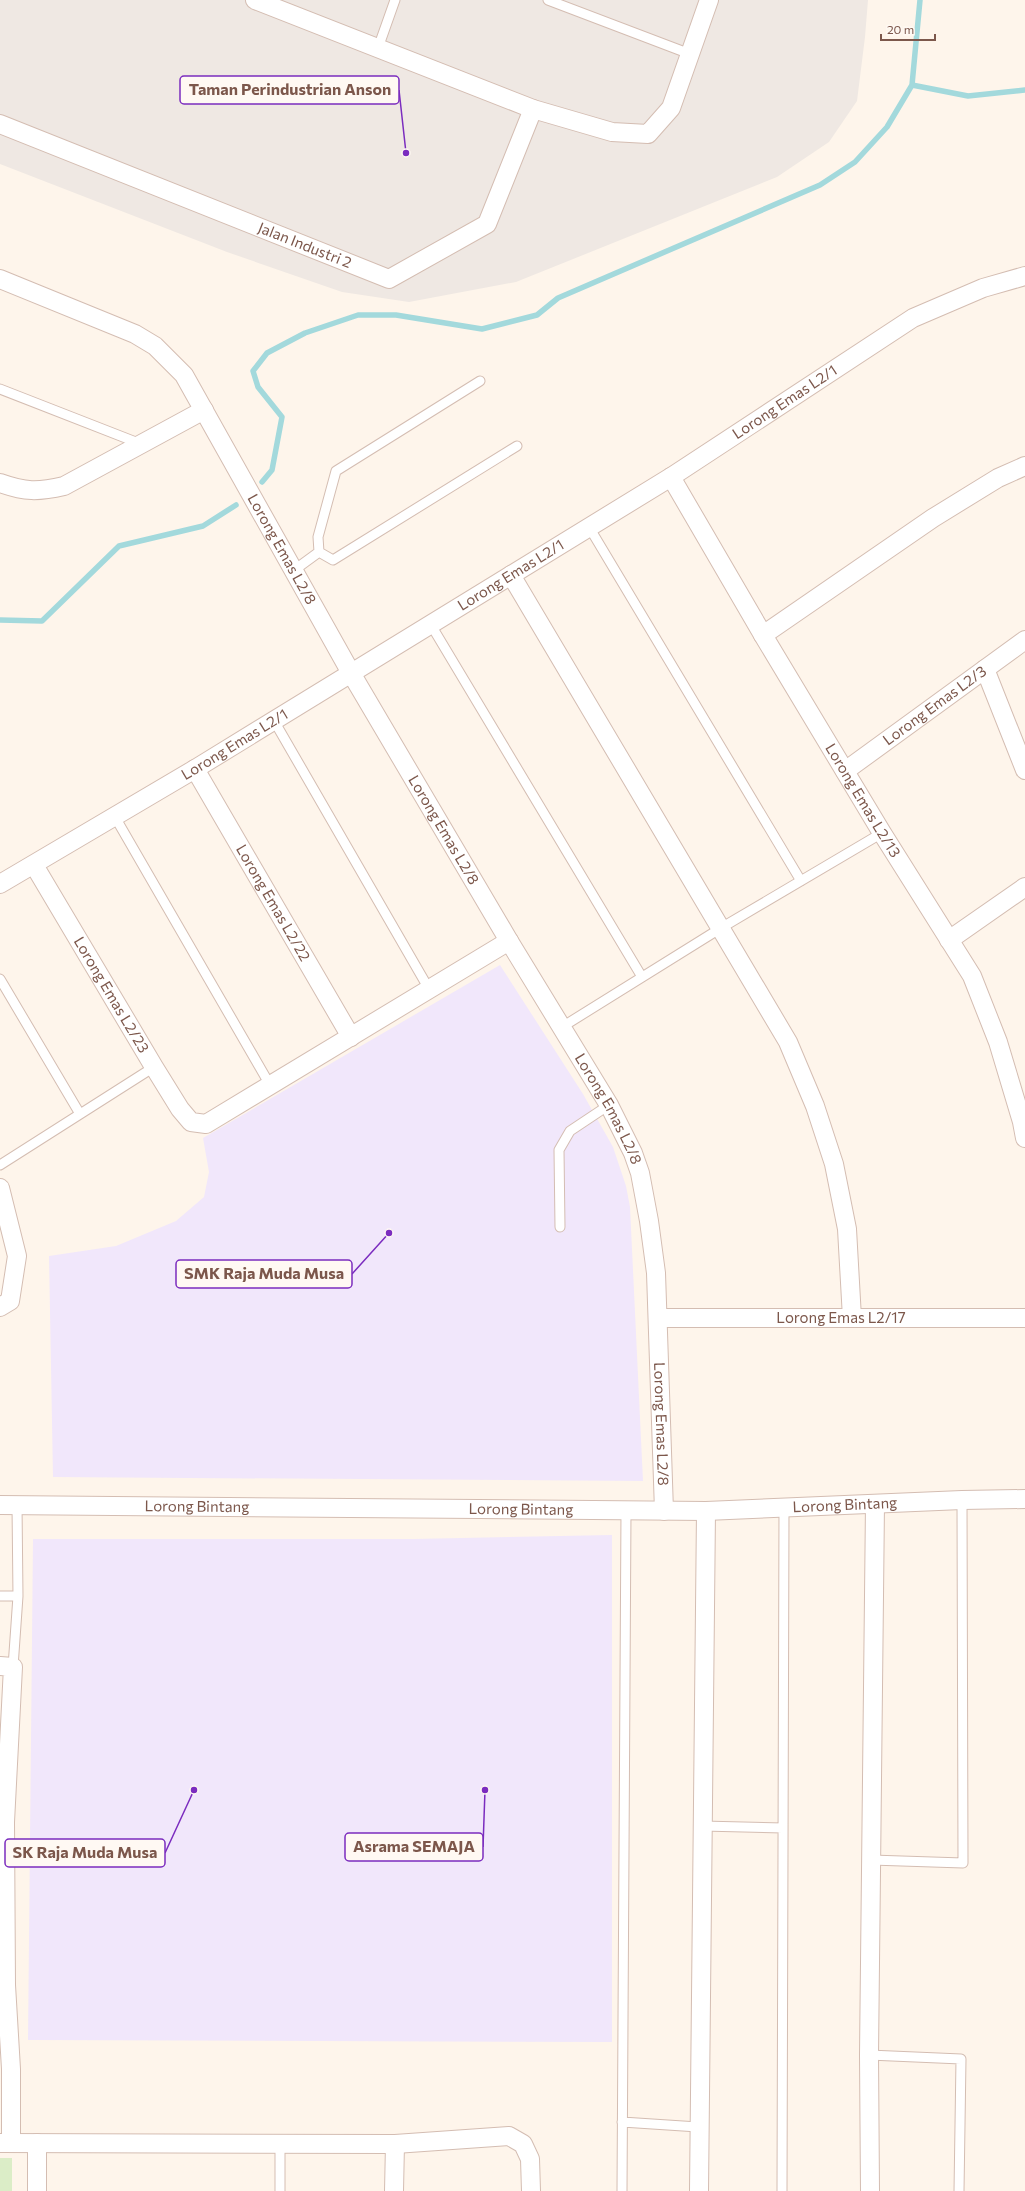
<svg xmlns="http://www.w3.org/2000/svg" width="1025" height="2191" viewBox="0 0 1025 2191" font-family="Commissioner,sans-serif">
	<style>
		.industrial { fill: #efe8e3 }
		.education { fill: #f1e7fb }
		.green { fill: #dbedc7 }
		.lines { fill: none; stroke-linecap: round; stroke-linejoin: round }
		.stream { stroke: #a3d9dc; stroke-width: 5.5 }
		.lane-casing { stroke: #d4bdb2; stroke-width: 11 }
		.street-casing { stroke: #d4bdb2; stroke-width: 20 }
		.lane { stroke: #fff; stroke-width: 9 }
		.street { stroke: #fff; stroke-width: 18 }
		.labels { text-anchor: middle; stroke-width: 3; stroke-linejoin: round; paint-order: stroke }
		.street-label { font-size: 15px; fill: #7c574b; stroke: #fff9f3 }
		.leader { fill: none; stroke: #7b2cbf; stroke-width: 1.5 }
		.callout-dot { fill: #7b2cbf; stroke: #fff9f3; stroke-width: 1.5 }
		.callout { fill: #fff9f3; stroke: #7b2cbf; stroke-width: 1.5 }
		.callout-label { font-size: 16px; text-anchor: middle; font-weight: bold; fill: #7c574b }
	</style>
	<rect width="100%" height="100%" fill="#fef5eb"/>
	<path class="industrial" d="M0,0H868L865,37L857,101L829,142L777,177L516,282L409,302L342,292L227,252L0,164Z"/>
	<path class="education" d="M500,965L583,1094L613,1147L626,1186L630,1207L643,1481L53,1477L49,1256L116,1246L176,1221L204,1197L209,1172L203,1138Z
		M612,1535V2042L28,2040L33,1539H413Z"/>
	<path class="green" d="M0,2158H12V2191H0Z"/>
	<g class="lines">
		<path class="stream" d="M912,85L968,96L1025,90
			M262,482L272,470L282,417L258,387L253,371L267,353L305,333L358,315H396L482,329L537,315L558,298L820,185L855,162L887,127L912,85L920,0
			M0,620L42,621L119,546L203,526L236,505"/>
		<defs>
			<path id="lane" d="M548,0L690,54
				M378,48L395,0
				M0,389L141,444
				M589,527L801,881
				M319,552L333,560L517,446
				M293,571L319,552L318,537L336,471L480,381
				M431,625L642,977
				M273,719L429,989
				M115,817L270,1085
				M0,979L80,1114
				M562,1027L721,928L882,833
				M0,1165L154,1067
				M560,1227L559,1150L570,1131L609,1105
				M0,1596H18
				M13,1667L18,1596L17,1505
				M702,1826L783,1828
				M871,1860L963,1863L962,1500
				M869,2055L961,2059L959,2191
				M622,2122L698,2127
				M280,2191V2144
				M622,2191L626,1511
				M782,2191L784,1508"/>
			<g id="street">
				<path d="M255,0L533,109L612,132L648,134L671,108L709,0"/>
				<path id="s1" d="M0,124L389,279L487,224L533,109"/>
				<path id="s2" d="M0,279L135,334L155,346L184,375L351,673L509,941L609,1105L633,1153L640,1173L649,1221L656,1273L664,1511"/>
				<path id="s3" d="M671,477L763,635L882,833L972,976L998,1042L1022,1122L1025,1138"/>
				<path d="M0,483C25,492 38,492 64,486L204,410"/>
				<path d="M511,575L788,1042L815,1106L834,1164L847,1229L852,1318"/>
				<path d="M763,635L933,518L998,478L1025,466"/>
				<path d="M985,669L1025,770"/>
				<path id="s4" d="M195,769L351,1037"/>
				<path id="s5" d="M845,771L1025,640"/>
				<path id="s6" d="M34,865L154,1067L180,1109L191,1122L206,1124L509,941"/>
				<path id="s7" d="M0,884L195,769L671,477L913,318L983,288L1025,276"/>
				<path d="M949,940L1025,887"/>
				<path d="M0,1188L17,1256L10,1301L0,1307"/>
				<path id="s8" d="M658,1318H1025"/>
				<path id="s9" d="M0,1505L706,1511L962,1500L1025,1499"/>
				<path d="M0,1666L13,1667L5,1822L6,1985L11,2069V2143"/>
				<path d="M0,2143L395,2144L509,2136L523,2144L530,2159L531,2191"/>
				<path d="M37,2191V2143"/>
				<path d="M394,2191L395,2144"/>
				<path d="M699,2191L706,1511"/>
				<path d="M870,2191L869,2055L875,1504"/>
			</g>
		</defs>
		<use href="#lane" class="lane-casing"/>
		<use href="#street" class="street-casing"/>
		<use href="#lane" class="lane"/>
		<use href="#street" class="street"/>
	</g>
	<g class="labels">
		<g class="street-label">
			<text dy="5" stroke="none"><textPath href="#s1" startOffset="328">Jalan Industri 2</textPath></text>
			<text dy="5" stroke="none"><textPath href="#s7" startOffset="921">Lorong Emas L2/1</textPath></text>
			<text dy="5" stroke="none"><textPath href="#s2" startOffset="410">Lorong Emas L2/8</textPath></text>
			<text dy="5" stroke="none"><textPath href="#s7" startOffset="597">Lorong Emas L2/1</textPath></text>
			<text dy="5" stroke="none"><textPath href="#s5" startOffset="111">Lorong Emas L2/3</textPath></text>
			<text dy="5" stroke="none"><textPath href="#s7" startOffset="273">Lorong Emas L2/1</textPath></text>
			<text dy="5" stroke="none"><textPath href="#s3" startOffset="376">Lorong Emas L2/13</textPath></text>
			<text dy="5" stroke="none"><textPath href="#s2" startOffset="734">Lorong Emas L2/8</textPath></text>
			<text dy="5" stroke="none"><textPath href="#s4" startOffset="155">Lorong Emas L2/22</textPath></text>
			<text dy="5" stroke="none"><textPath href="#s6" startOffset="151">Lorong Emas L2/23</textPath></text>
			<text dy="5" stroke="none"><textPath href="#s2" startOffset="1058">Lorong Emas L2/8</textPath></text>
			<text dy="5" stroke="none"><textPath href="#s8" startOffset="183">Lorong Emas L2/17</textPath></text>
			<text dy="5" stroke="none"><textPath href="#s2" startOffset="1382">Lorong Emas L2/8</textPath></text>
			<text dy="5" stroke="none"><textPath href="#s9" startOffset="845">Lorong Bintang</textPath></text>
			<text dy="5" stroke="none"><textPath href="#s9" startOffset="197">Lorong Bintang</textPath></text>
			<text dy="5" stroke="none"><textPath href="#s9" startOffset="521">Lorong Bintang</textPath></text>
		</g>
	</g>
	<path class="leader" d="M406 153L399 90M389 1233L352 1274M485 1790L483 1847M194 1790L165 1853"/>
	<g class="callout-dot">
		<circle cx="406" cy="153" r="4"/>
		<circle cx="389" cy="1233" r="4"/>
		<circle cx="485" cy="1790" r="4"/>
		<circle cx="194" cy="1790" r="4"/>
	</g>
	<g class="callout">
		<rect x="180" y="76" width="219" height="28" rx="4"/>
		<rect x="176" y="1260" width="176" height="28" rx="4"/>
		<rect x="345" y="1833" width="138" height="28" rx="4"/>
		<rect x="5" y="1839" width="160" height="28" rx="4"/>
	</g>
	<g class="callout-label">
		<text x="290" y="95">Taman Perindustrian Anson</text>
		<text x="264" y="1279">SMK Raja Muda Musa</text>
		<text x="414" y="1852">Asrama SEMAJA</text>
		<text x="85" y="1858">SK Raja Muda Musa</text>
	</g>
	<path d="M881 34v6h54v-6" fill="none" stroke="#7c574b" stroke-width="2"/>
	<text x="887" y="34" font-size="12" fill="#7c574b" stroke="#fff9f3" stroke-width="3" paint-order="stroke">20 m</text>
</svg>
